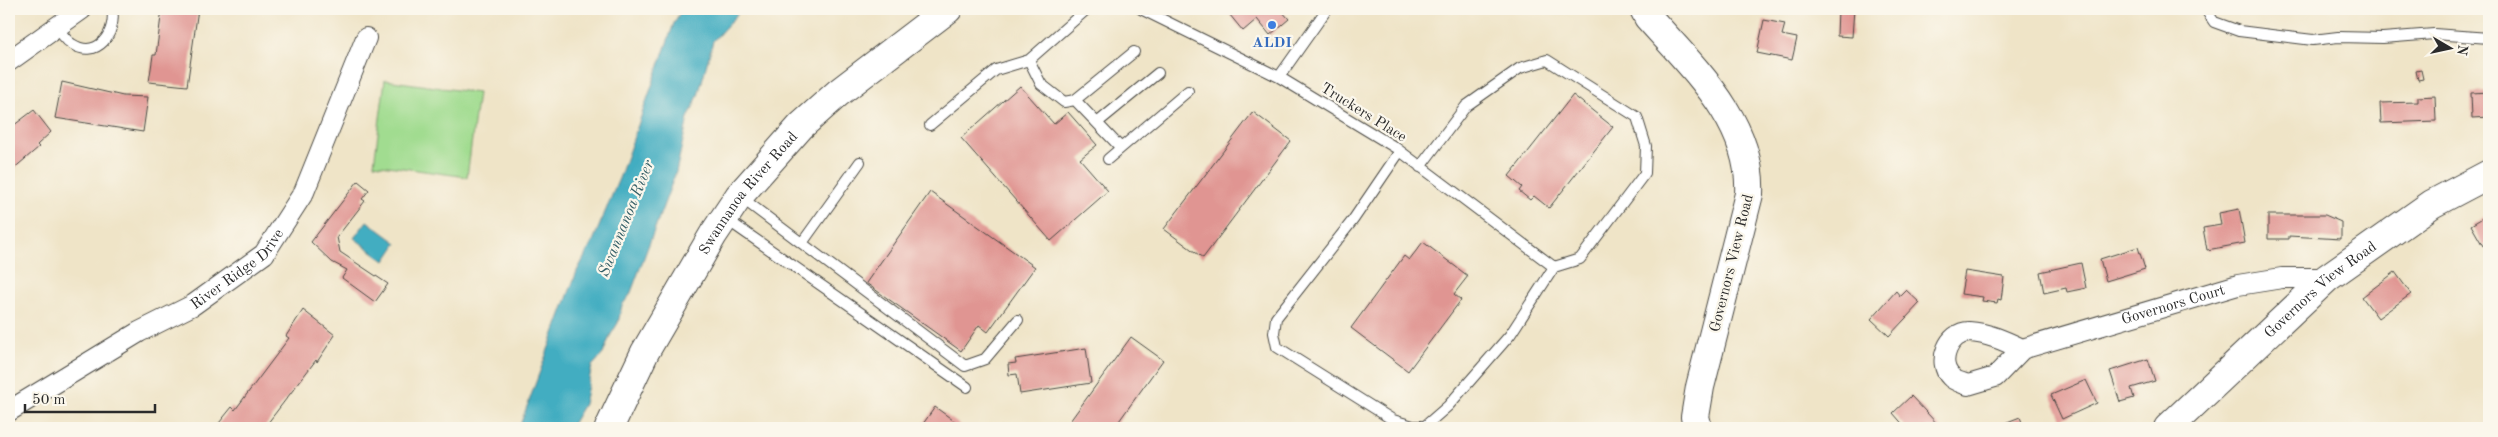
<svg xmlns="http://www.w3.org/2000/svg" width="2498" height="437" viewBox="0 0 2498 437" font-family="'Old Standard TT',serif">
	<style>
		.green { fill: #a1dc90; stroke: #66845e }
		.water { fill: #42adc1; stroke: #366c76 }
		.building { fill: #e09592 }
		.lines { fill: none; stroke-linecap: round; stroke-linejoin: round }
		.lane-casing { stroke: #484742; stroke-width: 12 }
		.street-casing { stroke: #484742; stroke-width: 22 }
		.secondary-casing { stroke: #484742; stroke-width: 30 }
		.lane { stroke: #fff; stroke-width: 10 }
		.street { stroke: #fff; stroke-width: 20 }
		.secondary { stroke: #fff; stroke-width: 28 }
		.shop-dot { fill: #3f7fe0; stroke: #fbf7ec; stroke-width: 2 }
		.labels { text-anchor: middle; stroke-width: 4.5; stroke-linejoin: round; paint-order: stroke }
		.shop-label { font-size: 15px; font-weight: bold; fill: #366cbe; stroke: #fbf7ec }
		.street-label { font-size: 15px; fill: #2b2b2b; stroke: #fbf7ec }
		.water-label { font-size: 16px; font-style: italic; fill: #345f67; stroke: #fbf7ec }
	</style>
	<rect width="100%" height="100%" fill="#fbf7ec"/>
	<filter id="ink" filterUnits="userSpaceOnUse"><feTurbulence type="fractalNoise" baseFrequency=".02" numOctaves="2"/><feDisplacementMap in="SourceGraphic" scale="10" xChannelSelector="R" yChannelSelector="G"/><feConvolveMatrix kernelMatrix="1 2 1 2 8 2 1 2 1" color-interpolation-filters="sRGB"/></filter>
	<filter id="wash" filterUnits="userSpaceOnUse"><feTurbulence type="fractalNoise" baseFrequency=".0096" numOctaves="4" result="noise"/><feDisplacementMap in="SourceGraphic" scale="20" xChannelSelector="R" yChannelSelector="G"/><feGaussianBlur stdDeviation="1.12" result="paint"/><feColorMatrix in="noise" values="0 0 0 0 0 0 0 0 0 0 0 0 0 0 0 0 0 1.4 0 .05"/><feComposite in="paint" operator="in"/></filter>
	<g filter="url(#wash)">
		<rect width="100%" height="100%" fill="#efe4c7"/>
		<path class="green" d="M385,80L478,93L467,177L374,164Z"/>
		<path class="water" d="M682,9H742L713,41L698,96L688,118L676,172L630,295L622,305L618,323L610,336L603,354L592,366L584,404L570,428H519L577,271L593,241L620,176L674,23Z
			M367,221L397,243L385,261L354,238Z"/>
		<g id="blocks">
			<path class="building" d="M162,9H198L187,86L149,82L153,55H156Z
				M1225,9H1280L1289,19L1270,35L1257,19L1243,31Z
				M1838,9H1854L1852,37L1837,36Z
				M1764,20L1785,24L1782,35L1797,38L1792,60L1757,53Z
				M2421,70L2423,79L2418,80L2416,71Z
				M62,82L123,96L148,97L143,132L55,118Z
				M1020,86L1054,124L1068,112L1097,145L1080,159L1108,191L1051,241L961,138Z
				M2489,92V117L2472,118L2471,93Z
				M1573,95L1613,127L1549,208L1534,196L1530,200L1519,191L1522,187L1509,176Z
				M2435,96L2436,121L2381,123L2380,103L2418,102V97Z
				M34,110L51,132L37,145L39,147L12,170L9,169V129Z
				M1253,112L1291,141L1203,258L1164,229Z
				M358,181L369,190L362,199L365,201L337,237L340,252L388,284L375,302L342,278L347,270L332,262L311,242Z
				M930,192L1035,267L988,332L979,325L961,351L866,283Z
				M2239,209L2245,243L2207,250L2203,228L2221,225L2219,213Z
				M2489,214V243L2483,246L2471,225Z
				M2268,215H2325L2341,222V239L2289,236V239H2268Z
				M1423,242L1468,276L1454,294L1461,300L1408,371L1351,328L1404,256L1409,260Z
				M2138,247L2145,269L2106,281L2100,259Z
				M2081,263L2086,288L2067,292L2066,288L2044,293L2040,272Z
				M1965,271L2004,277L2001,300L1998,299L1997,303L1982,301L1983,297L1961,294Z
				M2395,272L2411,294L2378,318L2362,297Z
				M1906,290L1920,303L1889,336L1871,319L1896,291L1900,296Z
				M303,310L335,335L317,362L316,360L264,428H215L232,407L235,410L289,338L286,336Z
				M1131,337L1163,360L1114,428H1065Z
				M1086,348L1091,383L1020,394L1017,374L1009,375L1008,364L1016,363L1015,359Z
				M2148,359L2155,381L2131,388L2134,398L2120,402L2110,371Z
				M2086,380L2097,403L2062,419L2051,395Z
				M1911,396L1941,428H1906L1893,413Z
				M935,407L964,428H920Z
				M2020,417L2024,428H1992Z"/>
		</g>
	</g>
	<g filter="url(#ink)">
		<use href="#blocks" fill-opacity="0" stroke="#484742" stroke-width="1"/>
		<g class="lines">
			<defs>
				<path id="lane" d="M1141,9L1279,77L1396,148L1554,267
					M2208,13L2214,22L2239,31L2313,40L2338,37L2383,38L2434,34L2489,38
					M57,26C61,33 65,40 72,44C97,60 117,33 112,9
					M1029,60L1041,84L1064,102L1075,100L1134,52
					M1279,77L1327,9
					M1075,100L1097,123
					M930,125L996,70L1029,60L1087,9
					M1121,148L1097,123L1158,73
					M1400,151L1353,220L1276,318L1274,333L1277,347L1393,420L1413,426H1425L1448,406L1510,335L1554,267
					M1108,159L1188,91
					M1420,167L1466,106L1520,68L1547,60L1637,117L1646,146L1645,173L1580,259L1554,267
					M739,196L965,366L985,359L1018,320
					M726,219L967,387
					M802,243L860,162"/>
				<g id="street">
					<path d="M9,61L82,9"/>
					<path id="s1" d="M2022,349L1995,377L1968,385C1963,383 1954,381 1951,377C1936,362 1949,332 1969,332C1988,333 2005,341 2022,349L2238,285L2282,278H2327"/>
					<path id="s2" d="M9,411L139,332L193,305L264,254L304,192L366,38"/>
				</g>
				<g id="secondary">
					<path d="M1644,9L1648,17C1692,67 1753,122 1749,194L1700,387L1695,417L1698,428"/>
					<path id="s3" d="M609,428L645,352L713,235L739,196L801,126L838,93L948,9"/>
					<path id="s4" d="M2168,428L2327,278L2432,204L2489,174"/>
				</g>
			</defs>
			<use href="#lane" class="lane-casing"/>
			<use href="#street" class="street-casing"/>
			<use href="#secondary" class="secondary-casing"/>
			<use href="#lane" class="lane"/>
			<use href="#street" class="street"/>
			<use href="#secondary" class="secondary"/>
		</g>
	</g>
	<circle class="shop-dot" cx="1272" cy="25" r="5"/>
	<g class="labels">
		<g class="shop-label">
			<text x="1272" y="47">ALDI</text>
		</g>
		<g class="street-label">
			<text transform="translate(1364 112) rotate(32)" y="5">Truckers Place</text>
			<text dy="5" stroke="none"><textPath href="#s3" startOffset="274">Swannanoa River Road</textPath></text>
			<text transform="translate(1731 263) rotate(-76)" y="5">Governors View Road</text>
			<text dy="5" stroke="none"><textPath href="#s2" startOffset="270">River Ridge Drive</textPath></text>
			<text dy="5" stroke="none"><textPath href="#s4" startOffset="206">Governors View Road</textPath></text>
			<text dy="5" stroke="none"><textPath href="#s1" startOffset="359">Governors Court</textPath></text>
		</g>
		<g class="water-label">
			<text transform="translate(625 218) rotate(-68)" y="6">Swannanoa River</text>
		</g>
	</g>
	<rect width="2498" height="437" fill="none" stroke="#fbf7ec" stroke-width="30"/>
	<g transform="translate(2450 48) rotate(99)" stroke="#fbf7ec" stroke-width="4" paint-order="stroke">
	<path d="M0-4L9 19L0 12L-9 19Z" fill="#2b2b2b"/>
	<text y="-8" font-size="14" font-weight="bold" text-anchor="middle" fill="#2b2b2b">N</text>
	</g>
	<path d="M25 404v8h130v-8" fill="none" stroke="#2b2b2b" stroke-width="2.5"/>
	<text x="32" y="404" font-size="15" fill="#2b2b2b" stroke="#fbf7ec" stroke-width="4" paint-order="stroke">50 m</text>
</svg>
